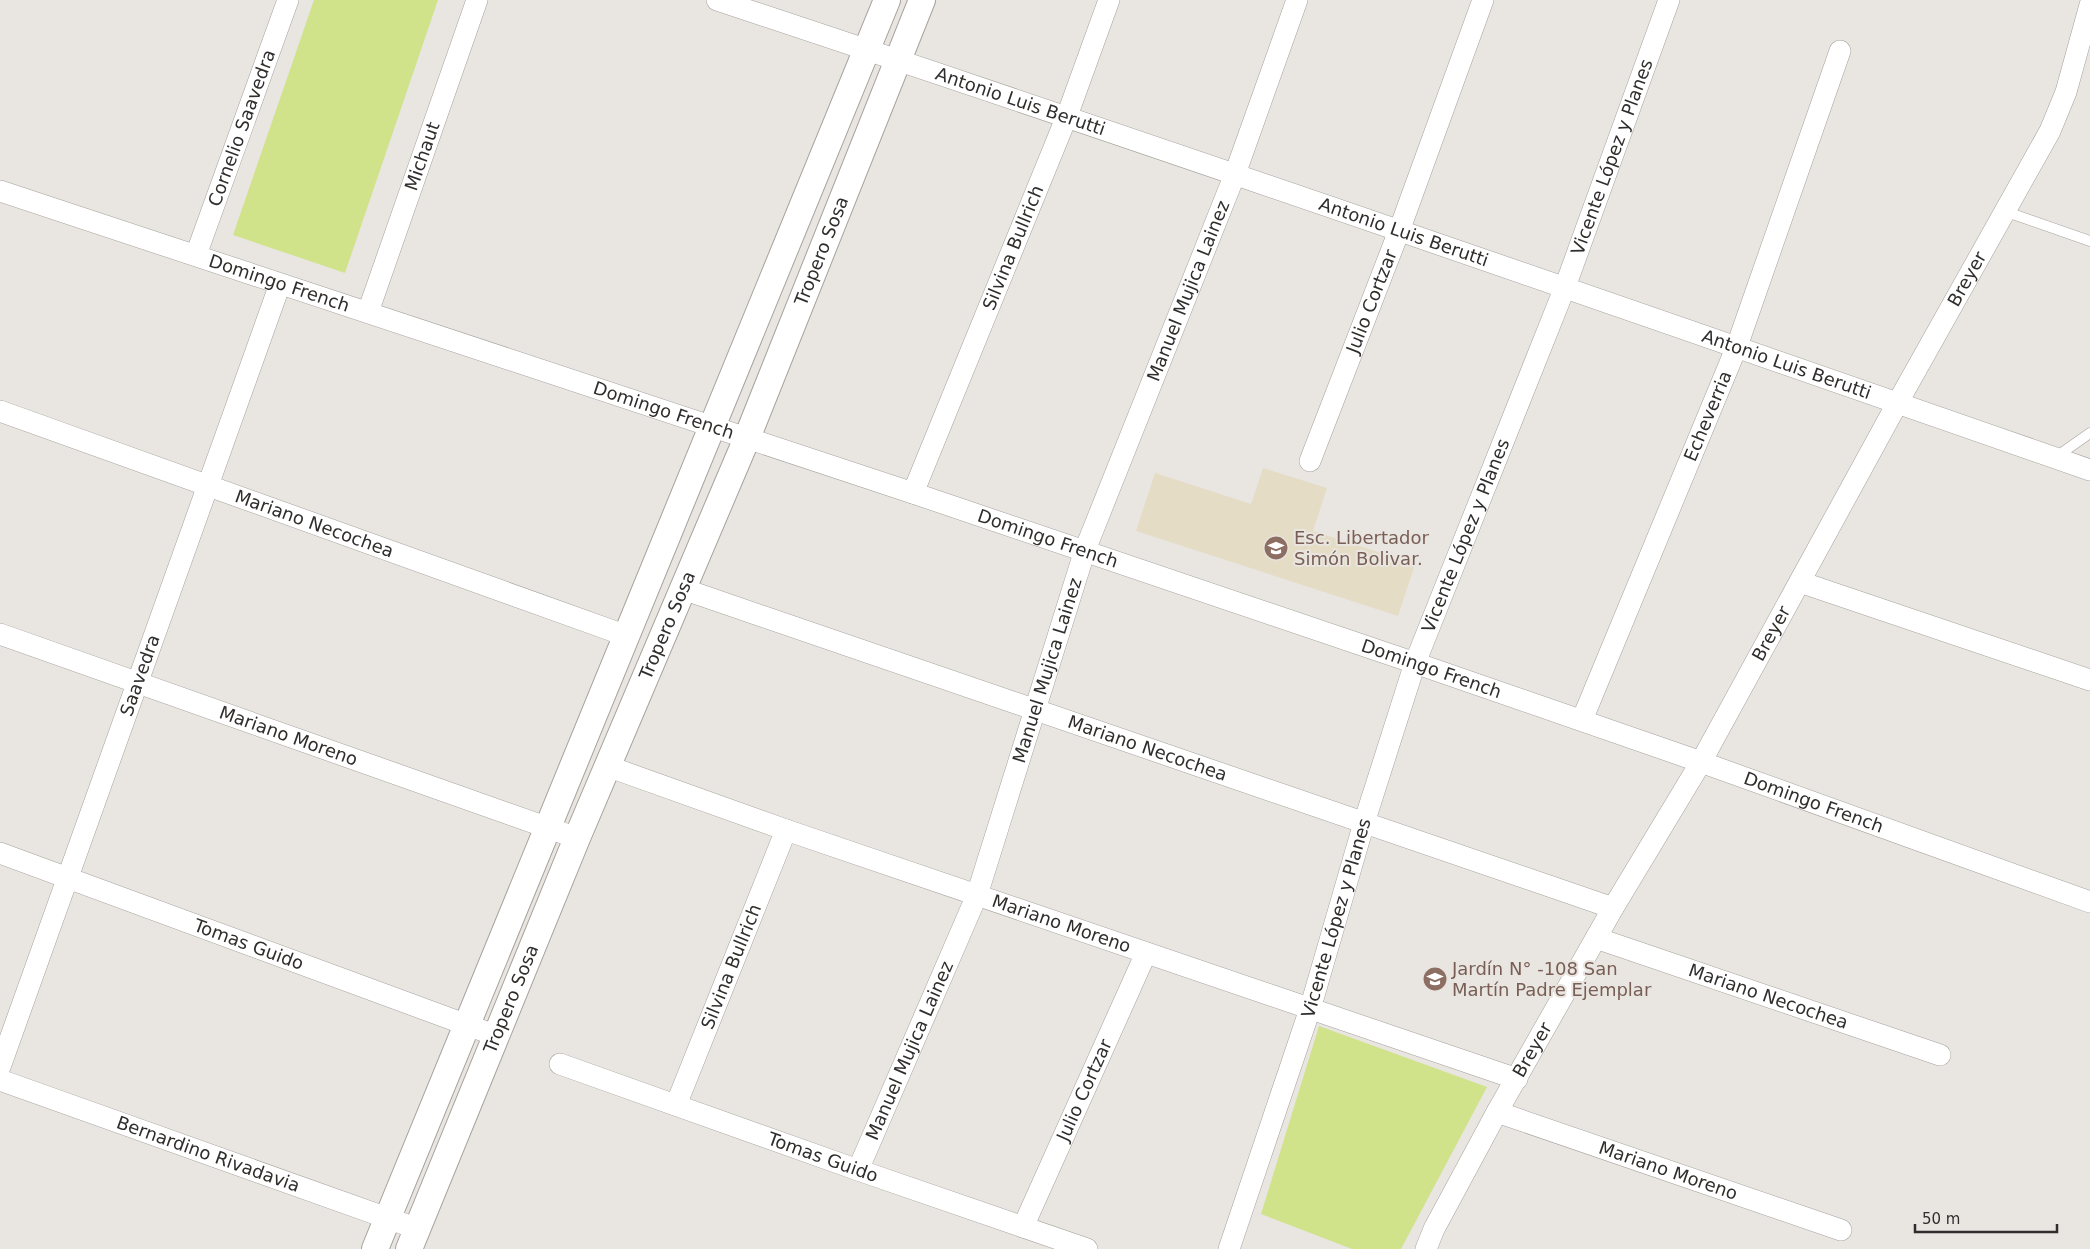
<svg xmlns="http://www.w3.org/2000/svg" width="2090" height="1249" viewBox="0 0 2090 1249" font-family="'DejaVu Sans',sans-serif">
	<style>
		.education { fill: #e5dcc6 }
		.green { fill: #d0e38a }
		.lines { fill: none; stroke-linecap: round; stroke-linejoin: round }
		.service-casing { stroke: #a6a29d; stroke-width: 11 }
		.minor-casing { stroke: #a6a29d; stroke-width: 22 }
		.tertiary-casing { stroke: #a6a29d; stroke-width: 28 }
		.service { stroke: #fff; stroke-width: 10 }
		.minor { stroke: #fff; stroke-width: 21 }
		.tertiary { stroke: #fff; stroke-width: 26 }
		.labels { text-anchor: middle; stroke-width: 4; stroke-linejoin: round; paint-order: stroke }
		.street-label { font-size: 18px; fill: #302e2d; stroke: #e9e5e1 }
		.education-label { font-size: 18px; fill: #785e54; stroke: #e9e5e1; text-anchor: start }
	</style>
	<rect width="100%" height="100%" fill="#e9e5e1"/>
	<path class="education" d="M1263,468L1327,488L1313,531L1415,564L1398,616L1136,531L1155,473L1251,504Z"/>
	<path class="green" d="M314,0H438L345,273L233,235Z
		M1319,1026L1487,1087L1401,1249H1352L1261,1214Z"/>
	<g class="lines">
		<defs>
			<path id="service" d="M2004,211L2090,241
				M2056,457L2090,433"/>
			<g id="minor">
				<path id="s1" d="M717,0C1176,152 1633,311 2090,470"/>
				<path id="s2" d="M0,191L913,493L1415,663L1701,762L2090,902"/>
				<path id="s3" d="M196,255L288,0"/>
				<path id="s4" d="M368,312L477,0"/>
				<path id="s5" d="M0,411L627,636"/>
				<path id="s6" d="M1310,461L1399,231L1483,0"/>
				<path id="s7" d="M913,493L1067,116L1109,0"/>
				<path d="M1800,582L2090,680"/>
				<path id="s8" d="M683,589L1613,908"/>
				<path id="s9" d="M0,634L577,838"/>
				<path id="s10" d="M1582,720L1737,346L1840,51"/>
				<path id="s11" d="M607,766L786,830L1517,1079"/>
				<path id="s12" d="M0,853L497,1036"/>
				<path id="s13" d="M1596,938L1940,1055"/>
				<path id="s14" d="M560,1064L858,1170L1087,1249"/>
				<path id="s15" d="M0,1067L280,284"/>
				<path id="s16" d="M0,1080L418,1229"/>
				<path id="s17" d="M676,1105L786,830"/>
				<path id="s18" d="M1497,1112L1841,1230"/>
				<path id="s19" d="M858,1170L977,895L1085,550L1235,174L1297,0"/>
				<path id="s20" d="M1023,1227L1146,953"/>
				<path id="s21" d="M1229,1249L1310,1009L1364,823L1415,663L1565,287L1669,0"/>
				<path id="s22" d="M1426,1249L1434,1229L1497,1112L1613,908L1701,762L1898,402L2050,131L2066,92L2090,5"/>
			</g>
			<g id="tertiary">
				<path d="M375,1249L887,0"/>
				<path id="s23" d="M409,1249L577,838L747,438L922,0"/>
			</g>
		</defs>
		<use href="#service" class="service-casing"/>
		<use href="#minor" class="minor-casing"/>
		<use href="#tertiary" class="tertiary-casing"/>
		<use href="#service" class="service"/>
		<use href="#minor" class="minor"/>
		<use href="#tertiary" class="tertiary"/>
	</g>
	<defs>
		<symbol id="school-disc" viewBox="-11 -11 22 22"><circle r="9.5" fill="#8d6e63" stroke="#e9e5e1"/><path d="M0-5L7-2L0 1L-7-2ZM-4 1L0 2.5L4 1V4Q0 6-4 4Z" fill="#fff"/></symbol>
	</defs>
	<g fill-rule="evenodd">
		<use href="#school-disc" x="1262" y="534" width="28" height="28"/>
		<use href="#school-disc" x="1421" y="965" width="28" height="28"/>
	</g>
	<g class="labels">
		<g class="street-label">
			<text dy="6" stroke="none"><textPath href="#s1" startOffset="320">Antonio Luis Berutti</textPath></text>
			<text dy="6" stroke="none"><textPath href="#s3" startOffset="135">Cornelio Saavedra</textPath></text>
			<text dy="6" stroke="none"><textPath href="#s4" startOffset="165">Michaut</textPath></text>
			<text dy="6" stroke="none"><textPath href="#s21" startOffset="1158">Vicente López y Planes</textPath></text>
			<text dy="6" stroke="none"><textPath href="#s1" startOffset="725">Antonio Luis Berutti</textPath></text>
			<text dy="6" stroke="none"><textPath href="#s7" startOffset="265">Silvina Bullrich</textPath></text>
			<text dy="6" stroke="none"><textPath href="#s23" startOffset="1080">Tropero Sosa</textPath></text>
			<text dy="6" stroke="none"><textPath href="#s22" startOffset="1111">Breyer</textPath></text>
			<text dy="6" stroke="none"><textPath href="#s2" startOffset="294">Domingo French</textPath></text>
			<text dy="6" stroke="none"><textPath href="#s19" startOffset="940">Manuel Mujica Lainez</textPath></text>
			<text dy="6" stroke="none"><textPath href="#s6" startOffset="171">Julio Cortzar</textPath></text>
			<text dy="6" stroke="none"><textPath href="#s1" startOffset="1130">Antonio Luis Berutti</textPath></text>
			<text dy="6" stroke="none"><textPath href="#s2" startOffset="699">Domingo French</textPath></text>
			<text dy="6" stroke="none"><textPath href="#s10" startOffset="329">Echeverria</textPath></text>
			<text dy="6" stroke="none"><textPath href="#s5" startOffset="334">Mariano Necochea</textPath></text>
			<text dy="6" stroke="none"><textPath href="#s21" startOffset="752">Vicente López y Planes</textPath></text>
			<text dy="6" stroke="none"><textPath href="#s2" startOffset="1104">Domingo French</textPath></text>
			<text dy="6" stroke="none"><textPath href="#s23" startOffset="675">Tropero Sosa</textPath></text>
			<text dy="6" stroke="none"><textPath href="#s22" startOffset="706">Breyer</textPath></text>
			<text dy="6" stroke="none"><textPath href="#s2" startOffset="1509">Domingo French</textPath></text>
			<text dy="6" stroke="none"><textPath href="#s19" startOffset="535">Manuel Mujica Lainez</textPath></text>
			<text dy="6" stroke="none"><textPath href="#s15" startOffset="416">Saavedra</textPath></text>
			<text dy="6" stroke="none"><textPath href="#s9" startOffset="306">Mariano Moreno</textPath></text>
			<text dy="6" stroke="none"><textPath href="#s8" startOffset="491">Mariano Necochea</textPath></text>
			<text dy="6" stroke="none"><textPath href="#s2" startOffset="1914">Domingo French</textPath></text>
			<text dy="6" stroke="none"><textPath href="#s21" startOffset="348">Vicente López y Planes</textPath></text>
			<text dy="6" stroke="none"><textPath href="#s11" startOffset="481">Mariano Moreno</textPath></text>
			<text dy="6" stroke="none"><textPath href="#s12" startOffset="265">Tomas Guido</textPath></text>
			<text dy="6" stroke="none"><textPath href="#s17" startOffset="149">Silvina Bullrich</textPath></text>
			<text dy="6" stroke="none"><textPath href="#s13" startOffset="182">Mariano Necochea</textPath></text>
			<text dy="6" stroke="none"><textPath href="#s23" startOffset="270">Tropero Sosa</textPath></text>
			<text dy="6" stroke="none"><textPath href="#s22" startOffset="226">Breyer</textPath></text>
			<text dy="6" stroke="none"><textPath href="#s19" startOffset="130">Manuel Mujica Lainez</textPath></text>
			<text dy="6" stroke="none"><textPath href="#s20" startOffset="150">Julio Cortzar</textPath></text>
			<text dy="6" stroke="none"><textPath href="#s16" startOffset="221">Bernardino Rivadavia</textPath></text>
			<text dy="6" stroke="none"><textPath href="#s14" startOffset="279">Tomas Guido</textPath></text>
			<text dy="6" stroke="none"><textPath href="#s18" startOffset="181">Mariano Moreno</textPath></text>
		</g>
		<g class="education-label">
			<text x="1294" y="544">Esc. Libertador<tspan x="1294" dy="21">Simón Bolivar.</tspan></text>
			<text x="1452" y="975">Jardín N° -108 San<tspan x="1452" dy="21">Martín Padre Ejemplar</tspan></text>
		</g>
	</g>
	<path d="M1915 1224v8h142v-8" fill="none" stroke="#302e2d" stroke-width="2.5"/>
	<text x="1922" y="1224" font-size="15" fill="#302e2d" stroke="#e9e5e1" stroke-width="4" paint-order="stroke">50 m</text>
</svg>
